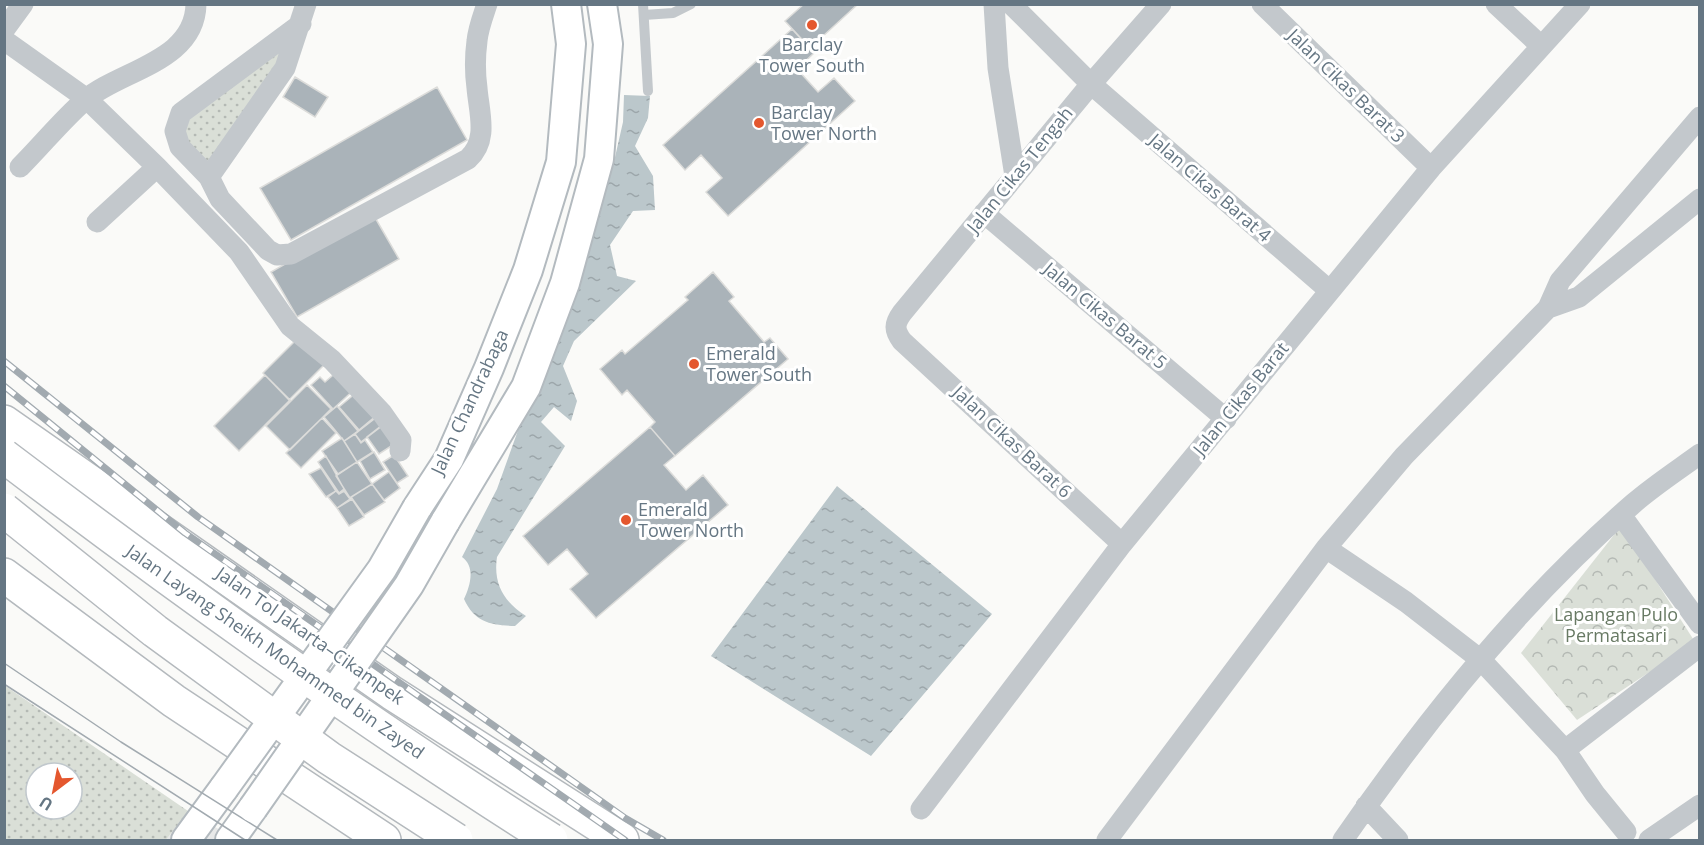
<svg xmlns="http://www.w3.org/2000/svg" width="1704" height="845" viewBox="0 0 1704 845" font-family="'Open Sans',sans-serif">
	<style>
		.built { fill: #e8e9e9 }
		.grass { fill: url(#grass-dots); fill-rule: evenodd }
		.forest { fill: url(#forest-crowns) }
		.water { fill: url(#water-ripples) }
		.building { fill: #aab3b9; stroke: #dcdcda; stroke-width: 1.5 }
		.lines { fill: none; stroke-linecap: round; stroke-linejoin: round }
		.secondary-casing { stroke: #b3babf; stroke-width: 32 }
		.highway-casing { stroke: #b4b9bd; stroke-width: 36 }
		.lane { stroke: #c3c8cc; stroke-width: 10 }
		.street { stroke: #c3c8cc; stroke-width: 21 }
		.secondary { stroke: #fff; stroke-width: 28 }
		.highway { stroke: #fff; stroke-width: 33 }
		.tram { stroke: #a2aab0; stroke-width: 1.5 }
		.rail-casing { stroke: #a2aab0; stroke-width: 7 }
		.rail { stroke: #fff; stroke-width: 4.5; stroke-dasharray: 14; stroke-linecap: butt }
		.secondary-bridge-casing { stroke: #b3babf; stroke-width: 32; stroke-linecap: butt }
		.highway-bridge-casing { stroke: #b4b9bd; stroke-width: 36; stroke-linecap: butt }
		.secondary-bridge { stroke: #fff; stroke-width: 28 }
		.highway-bridge { stroke: #fff; stroke-width: 33 }
		.poi-dot { fill: #e4572e; stroke: #fff; stroke-width: 2 }
		.labels { text-anchor: middle; stroke-width: 6; stroke-linejoin: round; paint-order: stroke }
		.poi-label { font-size: 18px; fill: #657683; stroke: #fff; text-anchor: start }
		.street-label { font-size: 18px; fill: #657683; stroke: #fff }
		.park-label { font-size: 18px; fill: #687a64; stroke: #fff }
	</style>
	<defs>
		<pattern id="grass-dots" width="8" height="8" patternUnits="userSpaceOnUse" patternTransform="scale(1.5)"><rect width="8" height="8" fill="#dadfd7"/><path d="M2 2h.1M6 6h.1" fill="none" stroke="#b4b9b4" stroke-width="1.8" stroke-linecap="round"/></pattern>
		<pattern id="forest-crowns" width="20" height="18" patternUnits="userSpaceOnUse" patternTransform="scale(1.5)"><rect width="20" height="18" fill="#dadfd7"/><path d="M2 6a3 3 0 1 1 6 0M12 15a3 3 0 1 1 6 0" fill="none" stroke="#b4b9b4"/></pattern>
		<pattern id="water-ripples" width="26" height="14" patternUnits="userSpaceOnUse" patternTransform="scale(1.5)"><rect width="26" height="14" fill="#bbc7cb"/><path d="M2 4q2-2 4 0t4 0M15 11q2-2 4 0t4 0" fill="none" stroke="#9ca6aa"/></pattern>
	</defs>
	<rect width="100%" height="100%" fill="#fafaf8"/>
	<path class="built" d="M188,811L237,840H166Z"/>
	<path class="grass" d="M301,24L209,177L189,155L181,113Z
		M4,685L188,811L166,840H5ZM36,773H72V809H36Z"/>
	<path class="forest" d="M1621,526L1695,642L1577,720L1521,653Z"/>
	<path class="water" d="M624,95L650,96L648,118L635,146L653,176L655,210L633,211L610,245L617,276L636,281L574,341L563,366L577,401L571,421L554,407L541,422L565,446L497,557C493,584 504,602 526,616L515,626C491,625 475,623 464,599C470,586 476,567 462,557L497,489L613,166L623,122Z
		M837,486L992,614L871,756L711,656Z"/>
	<path class="building" d="M804,4H858L810,48L785,21Z
		M792,29L814,53L797,69L818,92L834,78L855,101L728,216L706,192L722,178L701,155L685,170L663,145Z
		M295,77L328,97L315,117L283,97Z
		M437,87L467,140L291,240L260,188Z
		M373,214L399,259L297,317L271,272Z
		M713,272L734,297L729,301L764,342L770,338L788,359L675,456L650,427L655,422L627,390L622,395L600,369L622,350L625,354L688,300L685,297Z
		M302,334L328,361L289,400L263,373Z
		M340,369L356,388L333,409L311,385L320,377L325,382Z
		M265,375L290,400L239,451L214,426Z
		M307,385L331,409L290,450L266,426Z
		M357,392L377,415L359,430L339,407Z
		M337,406L358,431L344,441L324,417Z
		M378,416L383,425L361,442L355,434Z
		M322,418L336,433L301,468L286,453Z
		M386,422L399,441L379,454L367,437Z
		M650,427L675,456L664,465L686,490L703,475L728,505L596,618L570,589L588,574L567,549L548,565L523,536Z
		M355,434L361,443L365,440L373,452L357,462L344,441Z
		M342,438L357,462L338,474L322,451Z
		M374,452L385,470L370,479L360,461Z
		M394,455L408,476L397,483L383,462Z
		M326,456L344,489L339,493L318,462Z
		M357,462L372,484L350,498L336,476Z
		M321,468L336,491L326,497L309,474Z
		M389,472L400,488L384,500L372,484Z
		M372,484L385,502L364,515L351,497Z
		M336,491L339,494L344,491L350,499L337,508L328,497Z
		M352,499L364,517L349,526L337,508Z"/>
	<g class="lines">
		<defs>
			<path id="secondary" d="M417,508L449,459L489,368L528,270L561,162L571,44L566,4
				M445,522L526,387L565,283L599,159L608,44L602,4
				M186,840L224,788
				M230,840L253,808"/>
			<path id="highway" d="M4,422L392,693L622,840
				M4,575L174,701L384,840"/>
		</defs>
		<use href="#secondary" class="secondary-casing"/>
		<use href="#highway" class="highway-casing"/>
		<path class="lane" d="M643,4L648,91
			M644,15L673,13L691,4"/>
		<path class="street" d="M306,4L285,68L209,177L220,199L268,250L277,255L291,254L468,159C489,140 479,113 477,88C475,73 475,56 477,41C478,29 483,16 487,4
			M994,4L998,68L1015,176
			M1011,4L1091,84L1330,291
			M1262,4L1431,168
			M1496,4L1541,46
			M4,30L23,4
			M4,40L87,99L157,167L239,252L290,326L332,360L382,413L401,440L400,451
			M20,167C42,145 62,120 85,100C120,70 195,62 196,4
			M209,177L180,147L175,131L181,113L301,24
			M984,213L1226,419
			M97,222L157,167
			M1548,308L1579,297L1700,199
			M1621,515L1700,624
			M1122,544L902,341C894,330 894,324 902,313L1091,84L1161,4
			M1326,548L1406,602L1481,660L1565,750L1595,794L1626,832
			M1565,750L1700,646
			M1366,806L1398,840
			M921,809L1122,544L1431,168L1580,4
			M1107,840L1326,548L1404,456L1548,308L1560,281L1700,117
			M1343,840C1425,721 1524,598 1634,503C1655,485 1678,470 1700,454
			M1649,840L1700,805"/>
		<use href="#secondary" class="secondary"/>
		<use href="#highway" class="highway"/>
		<path class="tram" d="M4,663L121,742L277,840
			M4,684L245,840"/>
		<defs>
			<path id="rail" d="M4,361L198,517L625,818L663,840
				M4,386L185,533L625,840"/>
		</defs>
		<use href="#rail" class="rail-casing"/>
		<use href="#rail" class="rail"/>
		<defs>
			<path id="secondary-bridge" d="M224,788L382,569L417,508
				M253,808L409,585L445,522"/>
			<path id="highway-bridge" d="M4,456C182,591 362,721 551,840
				M4,510L155,631L329,758L456,840"/>
		</defs>
		<use href="#secondary-bridge" class="secondary-bridge-casing"/>
		<use href="#highway-bridge" class="highway-bridge-casing"/>
		<use href="#secondary-bridge" class="secondary-bridge"/>
		<use href="#highway-bridge" class="highway-bridge"/>
	</g>
	<g class="poi-dot">
		<circle cx="812" cy="25" r="6"/>
		<circle cx="759" cy="123" r="6"/>
		<circle cx="694" cy="364" r="6"/>
		<circle cx="626" cy="520" r="6"/>
	</g>
	<g class="labels">
		<g class="poi-label">
			<text x="812" y="51" text-anchor="middle">Barclay<tspan x="812" dy="21">Tower South</tspan></text>
			<text x="771" y="119">Barclay<tspan x="771" dy="21">Tower North</tspan></text>
			<text x="706" y="360">Emerald<tspan x="706" dy="21">Tower South</tspan></text>
			<text x="638" y="516">Emerald<tspan x="638" dy="21">Tower North</tspan></text>
		</g>
		<g class="street-label">
			<text transform="translate(1346 86) rotate(44)" y="6">Jalan Cikas Barat 3</text>
			<text transform="translate(1020 170) rotate(-51)" y="6">Jalan Cikas Tengah</text>
			<text transform="translate(1210 188) rotate(41)" y="6">Jalan Cikas Barat 4</text>
			<text transform="translate(1105 316) rotate(40)" y="6">Jalan Cikas Barat 5</text>
			<text transform="translate(1241 399) rotate(-51)" y="6">Jalan Cikas Barat</text>
			<text transform="translate(470 402) rotate(-65)" y="6">Jalan Chandrabaga</text>
			<text transform="translate(1012 442) rotate(43)" y="6">Jalan Cikas Barat 6</text>
			<text transform="translate(310 636) rotate(35)" y="6">Jalan Tol Jakarta–Cikampek</text>
			<text transform="translate(275 652) rotate(35)" y="6">Jalan Layang Sheikh Mohammed bin Zayed</text>
		</g>
		<g class="park-label">
			<text x="1616" y="621">Lapangan Pulo<tspan x="1616" dy="21">Permatasari</tspan></text>
		</g>
	</g>
	<rect width="1704" height="845" fill="none" stroke="#657683" stroke-width="12"/>
	<g transform="translate(54 791) rotate(212)"><circle r="28" fill="#ffffff" stroke="#c1c8cd" stroke-width="1.5"/>
	<path d="M0-4.5L10 22L0 15L-10 22Z" fill="#e4572e"/>
	<text y="-9" font-size="16" font-weight="bold" text-anchor="middle" fill="#657683">U</text>
	</g>
</svg>
